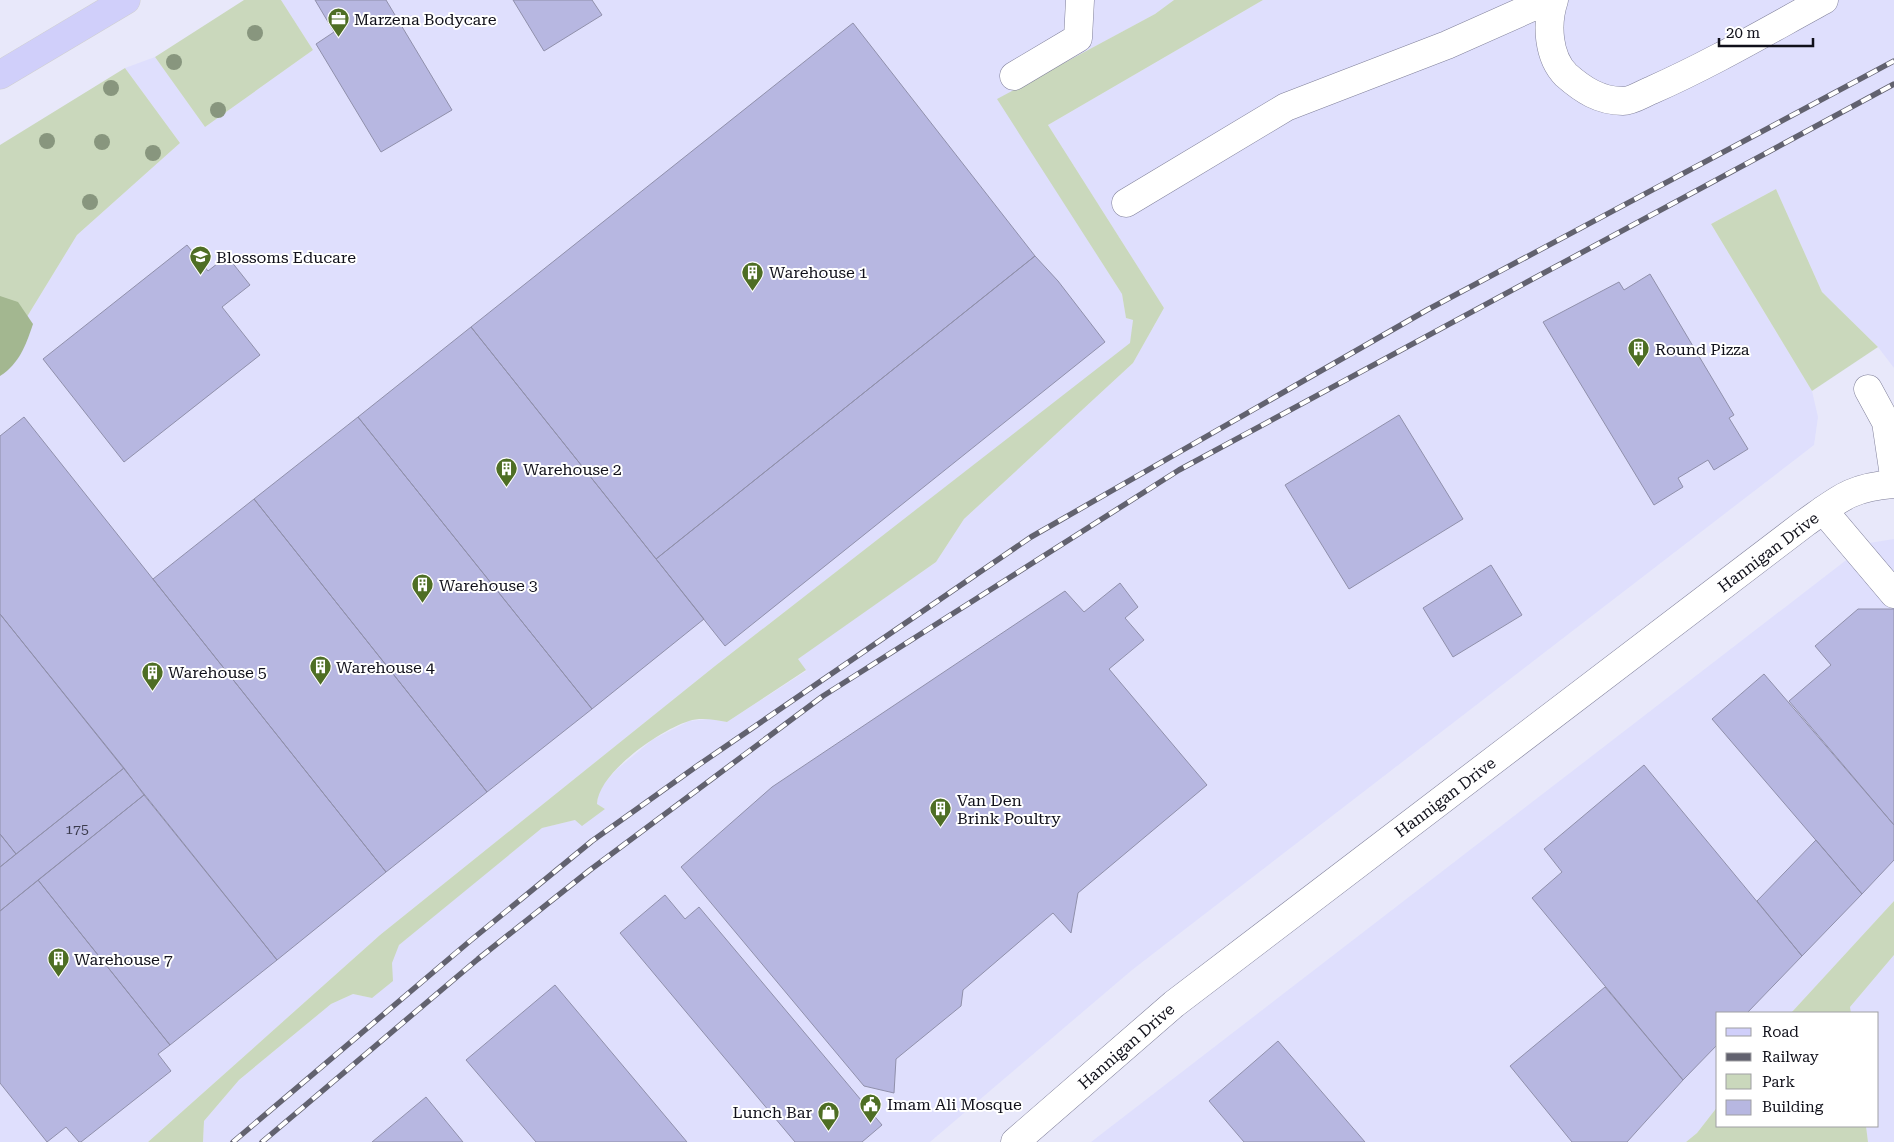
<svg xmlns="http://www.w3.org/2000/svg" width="1894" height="1142" viewBox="0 0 1894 1142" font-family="'Roboto Serif',serif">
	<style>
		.built { fill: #dfdffd }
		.green { fill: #cad8bc }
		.forest { fill: #a3b790 }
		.building { fill: #b7b7e1; stroke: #9090ab }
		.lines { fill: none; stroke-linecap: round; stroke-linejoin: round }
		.minor-casing { stroke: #7f7f99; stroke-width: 29 }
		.major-casing { stroke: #cfcfd1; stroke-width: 29 }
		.minor { stroke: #fff; stroke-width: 28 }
		.major { stroke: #d0cffa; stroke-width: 28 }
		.rail-casing { stroke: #62626f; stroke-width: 5.5 }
		.rail { stroke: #fff; stroke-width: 4; stroke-dasharray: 11; stroke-linecap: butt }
		.tree { fill: #88967e }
		.labels { text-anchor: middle; stroke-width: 4; stroke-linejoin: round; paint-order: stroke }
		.number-label { font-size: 14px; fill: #3a3a4c }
		.poi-label { font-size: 16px; fill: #10101a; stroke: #fff; text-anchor: start }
		.street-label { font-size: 16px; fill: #10101a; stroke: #fff }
	</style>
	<rect width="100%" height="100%" fill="#e8e8fa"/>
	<path class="built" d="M281,0H1174L1155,14L998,99L1122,294L1126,318L1133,320L1131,343L715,666L380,935L148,1142H0V361L77,235L180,143L125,68L155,57L205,127L313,50Z
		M1263,0H1894V368L1878,347L1822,292L1776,189L1711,224L1812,391L1818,417L1814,445L1132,970L930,1142H203L204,1121L239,1080L331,1004L353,994L372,998L399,945L428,920L542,828L575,820L605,809L597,805L598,796L602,786L616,770L652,740L689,721L709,719L727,722L806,671L797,659L936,562L964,519L1133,363L1164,308L1048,125Z
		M1894,539V901L1791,1013H1718V1106L1697,1133L1686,1142H1091L1845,561L1869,543Z
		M1894,955V1142H1868L1866,1126H1878V1013H1851L1850,1007Z"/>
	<path class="green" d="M244,0H281L313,50L205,127L155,57Z
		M1174,0H1263L1048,125L1164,308L1133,363L964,519L936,562L798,659L806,670L727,722C715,720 701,717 689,721C660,730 598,773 597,804L605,809L582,826L575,820L542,828L399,945L392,963L393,981L372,998L353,994L331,1004L239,1080L204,1121L203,1142H148L380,935L715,666L1130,343L1133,320L1126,318L1122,294L997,99L1155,14Z
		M125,68L180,143L77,235L0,361V145Z
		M1776,189L1822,292L1878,347L1812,391L1711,224Z
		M1894,901V955L1850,1007L1851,1013H1791Z
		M1718,1106V1126H1866L1868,1142H1686L1697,1133Z"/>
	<path class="forest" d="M0,296L18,302L33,324C26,345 19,364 0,376Z"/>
	<path class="building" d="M315,0H386L452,110L381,152L316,44L334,32Z
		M513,0H592L602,15L544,51Z
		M853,23L1035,256L656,559L471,327Z
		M187,245L208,271L227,256L250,285L222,307L260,355L124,462L43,359Z
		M1035,256L1058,281L1105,342L725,646L656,559Z
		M1650,274L1734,415L1729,418L1748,449L1714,470L1708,460L1678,478L1683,487L1654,505L1543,322L1619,282L1624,290Z
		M471,327L704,619L592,709L358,417Z
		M1399,415L1463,519L1349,589L1285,485Z
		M24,417L386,872L277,960L0,614V436Z
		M358,417L592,709L487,792L254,499Z
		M254,499L487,792L386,872L153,579Z
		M1491,565L1522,615L1453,657L1423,608Z
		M1120,583L1138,607L1125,618L1144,640L1109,669L1207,785L1078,893L1071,933L1053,913L963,990L961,1006L896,1059L894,1093L864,1086L681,867L772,787L1065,591L1084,612Z
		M1858,609H1894V825L1789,701L1831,665L1815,646Z
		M0,614L124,768L16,854L0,834Z
		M1764,674L1894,825V860L1862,894L1712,719Z
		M1644,765L1802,956L1747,1013H1718V1044L1683,1080L1532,898L1562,872L1544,849Z
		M124,768L144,795L0,911V867Z
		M144,795L277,960L170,1045L38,880Z
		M0,834L16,854L0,867Z
		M1816,840L1862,894L1802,956L1757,901Z
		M38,880L170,1045L158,1054L171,1071L81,1142H79L66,1127L47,1142L0,1083V911Z
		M665,895L685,919L699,907L882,1125L862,1142H795L620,933Z
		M555,985L687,1142H536L466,1060Z
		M1605,987L1683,1080L1627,1142H1572L1510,1066Z
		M1278,1041L1365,1142H1244L1209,1101Z
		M426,1097L463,1142H372Z"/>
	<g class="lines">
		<defs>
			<path id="minor" d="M1554,0C1546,24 1548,57 1566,75C1583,90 1600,101 1623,101C1632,101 1644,93 1652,90C1711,64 1767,31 1824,0
				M1014,76L1078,38L1080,0
				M1126,203L1286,107L1447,45L1548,0
				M1868,389L1886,422L1894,476
				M1823,510L1894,594
				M1015,1142L1174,1004L1805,523C1839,499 1851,487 1894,484"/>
			<path id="major" d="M0,75L126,0"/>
		</defs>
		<use href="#minor" class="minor-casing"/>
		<use href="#major" class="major-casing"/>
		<use href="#minor" class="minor"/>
		<use href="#major" class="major"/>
		<defs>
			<path id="rail" d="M233,1142L470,941L592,841L697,766L1031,537L1427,310L1894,61
				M262,1142L478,959L590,870L823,696L1179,470L1894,84"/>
		</defs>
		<use href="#rail" class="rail-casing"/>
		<use href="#rail" class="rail"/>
	</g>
	<g class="tree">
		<circle cx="255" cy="33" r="8"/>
		<circle cx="174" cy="62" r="8"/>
		<circle cx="111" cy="88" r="8"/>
		<circle cx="218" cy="110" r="8"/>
		<circle cx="47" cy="141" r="8"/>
		<circle cx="102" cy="142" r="8"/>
		<circle cx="153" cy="153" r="8"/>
		<circle cx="90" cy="202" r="8"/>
	</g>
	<defs>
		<symbol id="office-pin" viewBox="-11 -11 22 30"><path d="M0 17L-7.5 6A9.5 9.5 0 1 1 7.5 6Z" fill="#4e6e24" stroke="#fff"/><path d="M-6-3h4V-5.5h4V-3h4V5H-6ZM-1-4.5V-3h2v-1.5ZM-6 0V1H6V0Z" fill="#fff"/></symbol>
		<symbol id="school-pin" viewBox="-11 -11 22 30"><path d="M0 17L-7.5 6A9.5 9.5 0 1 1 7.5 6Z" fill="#4e6e24" stroke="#fff"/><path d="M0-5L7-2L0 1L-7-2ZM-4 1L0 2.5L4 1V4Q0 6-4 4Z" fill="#fff"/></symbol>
		<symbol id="building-pin" viewBox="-11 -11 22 30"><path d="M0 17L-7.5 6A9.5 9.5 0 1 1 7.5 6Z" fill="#4e6e24" stroke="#fff"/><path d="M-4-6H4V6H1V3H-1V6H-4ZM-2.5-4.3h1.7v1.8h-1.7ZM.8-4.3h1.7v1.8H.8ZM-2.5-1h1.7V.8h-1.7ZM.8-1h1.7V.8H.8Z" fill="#fff"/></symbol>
		<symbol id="civic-pin" viewBox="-11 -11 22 30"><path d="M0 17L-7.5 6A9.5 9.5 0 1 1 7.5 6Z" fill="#4e6e24" stroke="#fff"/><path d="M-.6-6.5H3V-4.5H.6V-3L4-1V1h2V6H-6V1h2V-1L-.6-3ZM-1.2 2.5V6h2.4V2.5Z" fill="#fff"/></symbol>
		<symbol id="shop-pin" viewBox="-11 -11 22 30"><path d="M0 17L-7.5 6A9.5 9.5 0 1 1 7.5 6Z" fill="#4e6e24" stroke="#fff"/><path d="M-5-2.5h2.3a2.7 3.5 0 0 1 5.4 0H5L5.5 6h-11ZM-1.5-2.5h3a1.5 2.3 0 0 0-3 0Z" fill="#fff"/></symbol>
	</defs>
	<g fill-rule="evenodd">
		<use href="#office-pin" x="326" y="6" width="25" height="34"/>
		<use href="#school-pin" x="188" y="244" width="25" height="34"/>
		<use href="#building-pin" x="740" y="260" width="25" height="34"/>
		<use href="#building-pin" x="1626" y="336" width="25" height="34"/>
		<use href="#building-pin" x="494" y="456" width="25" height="34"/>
		<use href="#building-pin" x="410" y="572" width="25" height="34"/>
		<use href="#building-pin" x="308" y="654" width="25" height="34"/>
		<use href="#building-pin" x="140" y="660" width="25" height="34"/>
		<use href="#building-pin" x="928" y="796" width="25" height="34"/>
		<use href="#building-pin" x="46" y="946" width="25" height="34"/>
		<use href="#civic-pin" x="858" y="1092" width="25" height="34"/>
		<use href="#shop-pin" x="816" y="1100" width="25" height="34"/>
	</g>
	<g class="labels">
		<g class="number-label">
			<text x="77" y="834">175</text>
		</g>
		<g class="poi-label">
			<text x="354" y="25">Marzena Bodycare</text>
			<text x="216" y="263">Blossoms Educare</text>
			<text x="769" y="278">Warehouse 1</text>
			<text x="1655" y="355">Round Pizza</text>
			<text x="523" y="475">Warehouse 2</text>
			<text x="439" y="591">Warehouse 3</text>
			<text x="336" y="673">Warehouse 4</text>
			<text x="168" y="678">Warehouse 5</text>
			<text x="957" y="806">Van Den<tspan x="957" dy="18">Brink Poultry</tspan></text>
			<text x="74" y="965">Warehouse 7</text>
			<text x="887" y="1110">Imam Ali Mosque</text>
			<text x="812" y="1118" text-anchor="end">Lunch Bar</text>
		</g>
		<g class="street-label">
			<text transform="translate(1768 552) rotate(-37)" y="6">Hannigan Drive</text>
			<text transform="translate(1445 797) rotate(-37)" y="6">Hannigan Drive</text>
			<text transform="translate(1126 1046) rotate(-41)" y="6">Hannigan Drive</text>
		</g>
	</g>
	<rect x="1716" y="1012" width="162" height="115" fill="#ffffff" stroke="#9f9fa3"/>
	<rect x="1726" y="1028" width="25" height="8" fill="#d0cffa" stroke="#9f9fa3"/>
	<text x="1762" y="1037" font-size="15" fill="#10101a">Road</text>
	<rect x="1726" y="1053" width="25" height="8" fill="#62626f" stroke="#9f9fa3"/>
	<text x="1762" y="1062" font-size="15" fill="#10101a">Railway</text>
	<rect x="1726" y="1074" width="25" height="15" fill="#cad8bc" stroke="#9f9fa3"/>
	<text x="1762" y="1087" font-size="15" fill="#10101a">Park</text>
	<rect x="1726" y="1100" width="25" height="15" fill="#b7b7e1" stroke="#9f9fa3"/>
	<text x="1762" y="1112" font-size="15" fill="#10101a">Building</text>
	<path d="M1719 38v8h94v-8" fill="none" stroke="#10101a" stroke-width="2.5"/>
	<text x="1726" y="38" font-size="15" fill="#10101a" stroke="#ffffff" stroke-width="4" paint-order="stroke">20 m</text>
</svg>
